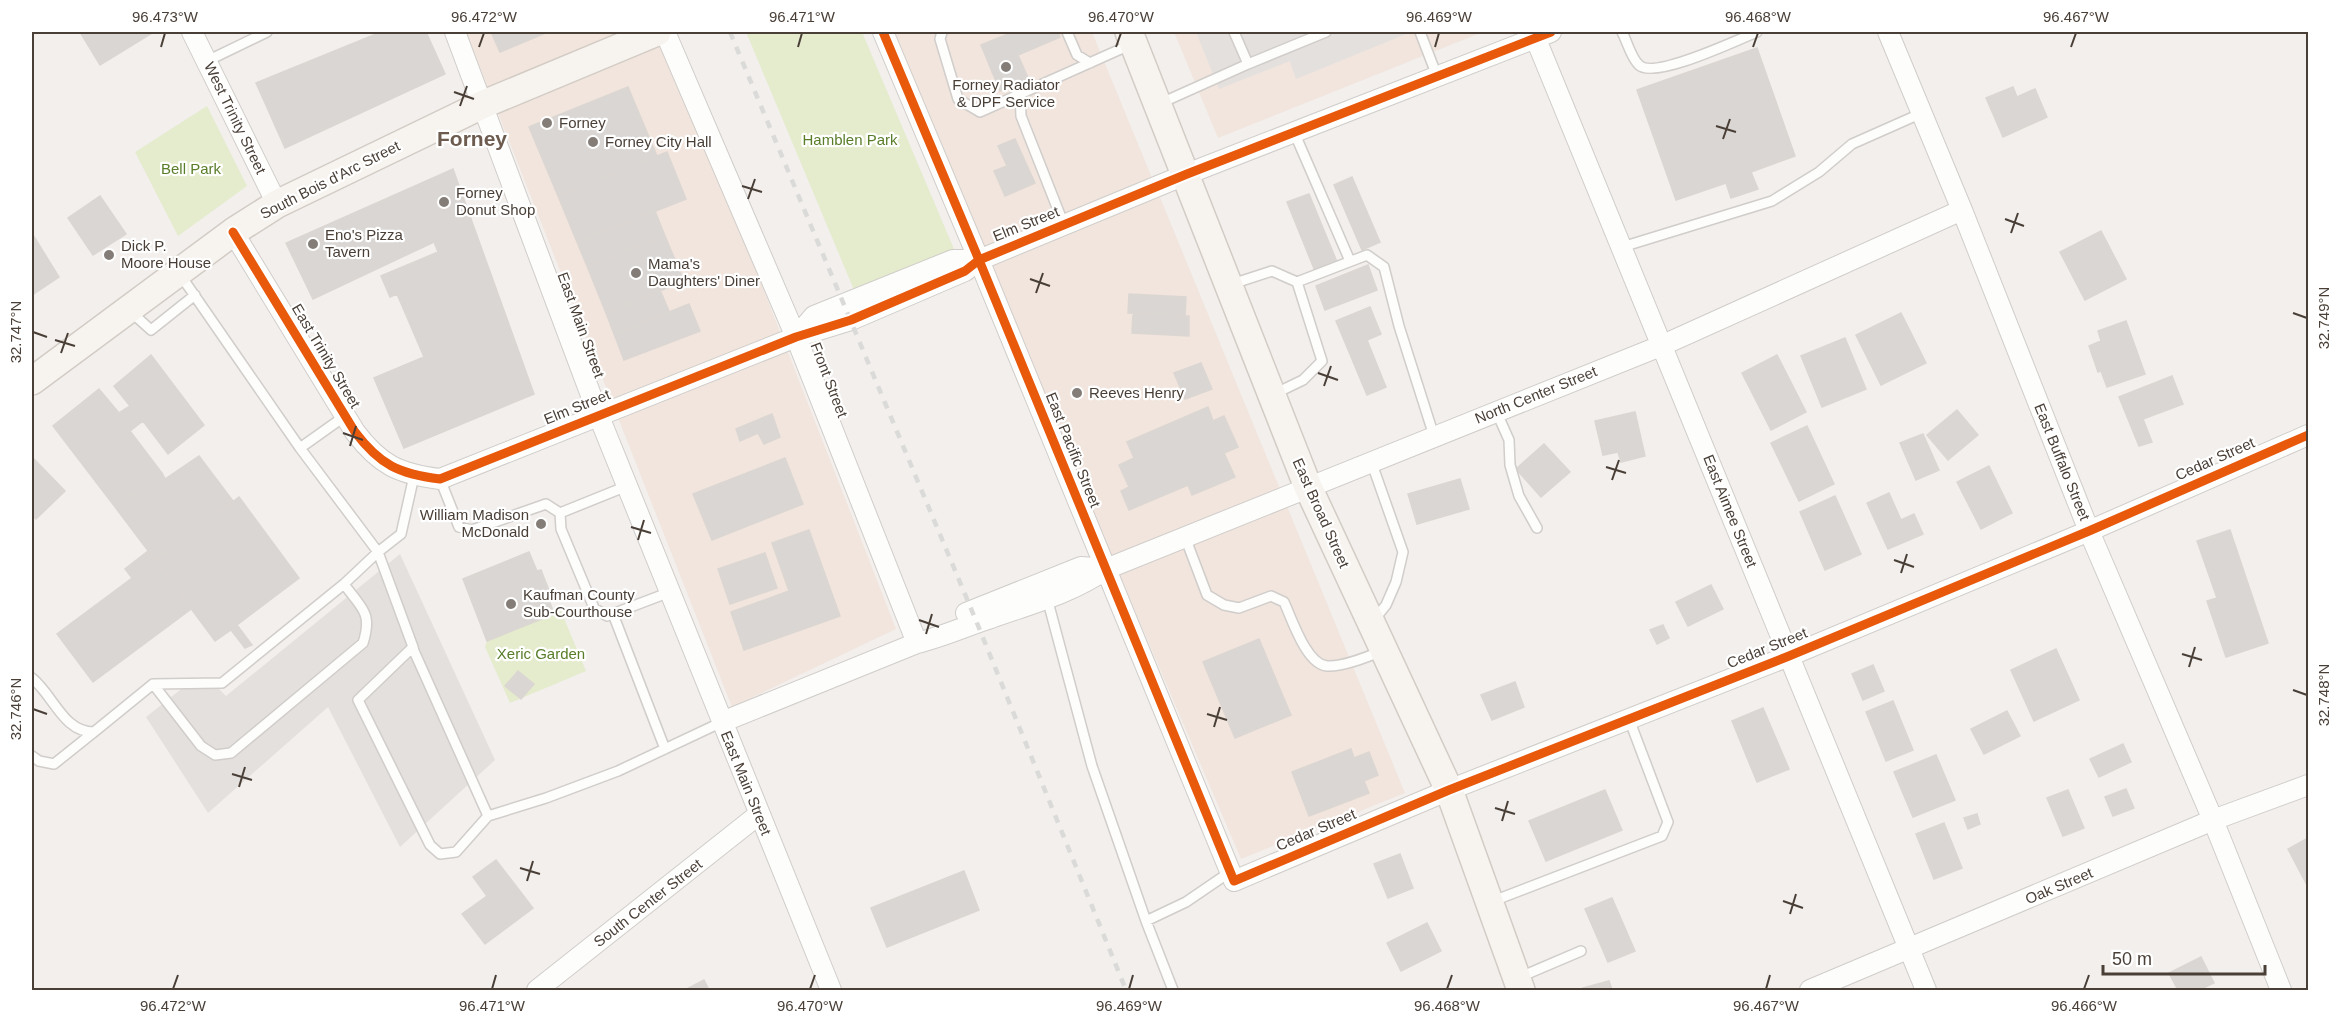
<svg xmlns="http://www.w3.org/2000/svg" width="2340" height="1022" viewBox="0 0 2340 1022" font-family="Helvetica,sans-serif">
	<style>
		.commercial { fill: #f1e5dd }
		.green { fill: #e5eccd }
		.parking { fill: #e4e0de }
		.building { fill: #dad6d3; stroke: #dbd6d2; stroke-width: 1.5 }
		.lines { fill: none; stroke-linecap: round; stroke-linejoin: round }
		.lane-casing { stroke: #d0cdca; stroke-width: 12 }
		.street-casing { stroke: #d0cdca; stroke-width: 22 }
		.secondary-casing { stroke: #d3ccc5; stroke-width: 30 }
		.lane { stroke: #fdfdfc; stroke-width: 9 }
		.street { stroke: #fdfdfc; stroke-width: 20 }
		.secondary { stroke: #f7f4f0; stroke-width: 27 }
		.rail { stroke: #dadad9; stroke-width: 4.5; stroke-dasharray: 8 8; stroke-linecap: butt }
		.cycleway-casing { stroke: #fff; stroke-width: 13 }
		.cycleway { stroke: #e8590c; stroke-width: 9 }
		.ticks { fill: none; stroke: #493f37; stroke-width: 2 }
		.poi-dot { fill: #847d77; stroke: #fff; stroke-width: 2 }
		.labels { text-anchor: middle; stroke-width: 4.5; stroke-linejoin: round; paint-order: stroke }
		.poi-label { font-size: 15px; fill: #493f37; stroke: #fff; text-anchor: start }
		.street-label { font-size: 15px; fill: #493f37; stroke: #fff }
		.park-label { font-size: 15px; fill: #597d29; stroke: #fff }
		.district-label { font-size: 21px; font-weight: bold; fill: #6c5b4e; stroke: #fff }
		.neatline { fill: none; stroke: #493f37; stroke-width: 2 }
		.ticks-label { font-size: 15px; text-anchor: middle; fill: #493f37 }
	</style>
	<rect width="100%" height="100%" fill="#f2efed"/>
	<path class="commercial" d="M466,32H663L896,629L732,707Z
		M888,32H1092L1405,793L1241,859Z
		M1174,32H1483L1218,138Z"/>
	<path class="green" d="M746,32H862L954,249L854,290Z
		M207,106L247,186L178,236L135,152Z
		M561,611L586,671L510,703L485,647L487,641Z"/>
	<path class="parking" d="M1196,32H1411L1296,79L1290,61L1219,89Z
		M400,554L495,760L400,847L328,707L208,813L146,717L185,686L219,689L226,696Z"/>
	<path class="building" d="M80,32H151L152,33L100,65Z
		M381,32H426L445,74L285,148L256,83Z
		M491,32H548L500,52Z
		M1013,32H1058L1060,37L1018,55L1028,78L1000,91L981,45Z
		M1757,48L1795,156L1751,172L1758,189L1731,198L1726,183L1676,200L1637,90Z
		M628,87L657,156L558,196L529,127Z
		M2013,87L2017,97L2035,89L2047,117L2003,137L1986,98Z
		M1015,139L1035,183L1005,196L994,171L1007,166L998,146Z
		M667,152L686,199L577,242L558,196Z
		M453,169L534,394L404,448L374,378L424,357L397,294L390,297L381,276L438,252L434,242L313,299L286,243Z
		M1352,177L1380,242L1362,250L1334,185Z
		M1309,194L1337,262L1315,271L1287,202Z
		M100,196L126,234L93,255L68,218Z
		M655,211L665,236L587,266L577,242Z
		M2101,231L2126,279L2085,300L2060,252Z
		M33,235L59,277L32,295V236Z
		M665,236L684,281L606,313L587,266Z
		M1368,265L1377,290L1325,310L1316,286Z
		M660,290L669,311L614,334L606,313Z
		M1129,294L1186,297L1185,316L1128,313Z
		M689,304L700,331L624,360L614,334Z
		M1370,307L1381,334L1367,340L1386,387L1367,395L1336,321Z
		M1133,313L1189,316V336L1132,333Z
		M1901,313L1926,363L1881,385L1856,335Z
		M2126,321L2145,374L2107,387L2101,371L2098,372L2089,346L2101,341L2098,331Z
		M1845,338L1866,389L1822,407L1801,356Z
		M151,355L204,425L168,454L143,421L130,431L162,473L115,507L53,426L99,389L119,413L130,406L114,386Z
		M1777,355L1806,412L1771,430L1742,373Z
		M1201,363L1212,389L1185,399L1174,373Z
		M2172,376L2183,404L2143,419L2152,442L2139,446L2119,397Z
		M1208,407L1213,421L1224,416L1238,447L1224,453L1235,477L1192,495L1188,485L1129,510L1121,491L1129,487L1119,465L1134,458L1127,442Z
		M1957,410L1978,435L1948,460L1927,435Z
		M1635,412L1645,456L1621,462L1618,452L1603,455L1595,421Z
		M772,414L780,437L764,444L758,433L740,441L736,429Z
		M1807,426L1834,484L1799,501L1771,443Z
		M1923,434L1939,470L1916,480L1900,443Z
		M1544,444L1570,472L1541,497L1516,469Z
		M199,456L233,501L155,560L115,507L162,473L165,479Z
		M32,457L65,491L36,519L32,515Z
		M785,458L803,504L712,540L693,494Z
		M1989,466L2012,513L1981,529L1957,482Z
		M1460,479L1469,509L1417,524L1408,494Z
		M1889,493L1901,520L1914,514L1923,534L1888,549L1867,503Z
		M1835,496L1861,554L1825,570L1800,512Z
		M239,497L299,578L237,625L252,645L245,648L231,630L215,641L155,560Z
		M809,530L840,616L744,650L731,612L789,591L772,543Z
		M2230,530L2268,643L2226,657L2207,601L2217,598L2197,541Z
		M148,551L191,609L93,682L57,634L132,578L125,569Z
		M529,552L537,571L541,570L550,593L547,594L554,614L487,641L463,579Z
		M765,553L777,588L730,604L718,569Z
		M1711,585L1723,609L1688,626L1676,602Z
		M1663,625L1669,638L1657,644L1650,630Z
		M1259,639L1291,715L1235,738L1203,662Z
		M2056,649L2079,700L2034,721L2011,670Z
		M1873,665L1884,691L1863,700L1852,674Z
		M518,671L534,684L521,699L505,686Z
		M1515,682L1524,707L1492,720L1481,695Z
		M1893,701L1913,750L1886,761L1866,712Z
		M1763,708L1789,769L1757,782L1732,721Z
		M2007,711L2020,736L1984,754L1971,729Z
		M2123,744L2131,762L2099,777L2090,759Z
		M1351,749L1354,758L1369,752L1378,775L1364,781L1369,793L1309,816L1292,772Z
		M1936,755L1955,800L1913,817L1894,772Z
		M2126,789L2134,808L2113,816L2105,797Z
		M1605,790L1622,830L1546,861L1529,821Z
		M2068,790L2084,828L2063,836L2047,798Z
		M1977,814L1980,824L1968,829L1964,818Z
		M1944,823L1962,868L1934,879L1916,834Z
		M2308,838V887L2288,849Z
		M1400,854L1413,888L1388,898L1374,864Z
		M496,860L533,908L485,944L462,914L487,896L473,877Z
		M964,871L979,910L887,947L871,908Z
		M1612,898L1635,951L1608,962L1585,909Z
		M1427,923L1441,951L1401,971L1387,943Z
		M2201,957L2214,983L2199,990H2178L2169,973Z
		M704,980L709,990H685Z
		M1609,981L1612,990H1584L1583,988Z"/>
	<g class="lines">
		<defs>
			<path id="lane" d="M942,32L940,39L958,99L980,112L1132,44
				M1067,32L1077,55L1090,63
				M1420,32L1437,76
				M1622,32C1627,41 1631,58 1639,65C1654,80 1737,40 1757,32
				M207,61L267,32
				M1248,64L1326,32
				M1020,94L1021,116L1064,225
				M1161,103L1248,64L1234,32
				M1294,132L1350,261
				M1622,247L1772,201L1819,172L1852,144L1922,113
				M179,273L300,448L345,416
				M1232,284L1272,271L1297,282
				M130,311L151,330L195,295
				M1274,394L1303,380L1322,361L1297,282L1367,255L1384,267L1399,326L1434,436
				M1496,411L1509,440L1510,465L1519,496L1537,528
				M300,448L378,552L413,647L414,651L488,816L456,852L440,854L430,845L358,700L413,647
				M1371,461L1403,552L1396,582L1386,605L1374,620
				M440,479L459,527L472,530L546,504L560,513
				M627,486L560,513L561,529L594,608L607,616L670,592
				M1185,537L1207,595L1224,605L1239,608L1271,596L1284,602C1292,619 1306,664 1327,666C1343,667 1367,657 1382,651
				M1047,598L1092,766L1146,921
				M613,614L665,749
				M32,678C54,696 63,732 94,732L153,684L201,746L215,755L231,753L363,643C373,612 361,608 344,584
				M153,684L222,683L344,584L378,552L401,534L414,476
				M32,756L39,761L54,764L94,732
				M488,816L546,798L618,771L722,722
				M1493,901L1662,836L1668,822L1629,719
				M1520,977L1581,951
				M1173,990L1146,921L1186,902L1230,872"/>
			<path id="street" d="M192,32L277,204
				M455,32L598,414L831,990
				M665,32L796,337L917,643
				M883,32L979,260L1234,881L1449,790L1789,656L2089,531L2308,435
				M1533,32L1926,990
				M1888,32L1962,210L2089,531L2213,820L2281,990
				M233,232L355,432C380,465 399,474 440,479L796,337L851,320L965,271L979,260L1187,174L1551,32
				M796,337L814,316L953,260H979
				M966,613L1081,567L1106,569
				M722,722L917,643C942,637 966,626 991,618C1030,604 1072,593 1106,569L1663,345L1962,210
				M537,990L758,815
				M1810,990L2213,820L2308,785"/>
			<path id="secondary" d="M1129,32L1308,487L1449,790L1521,990
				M32,381L233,232L277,204L484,104L657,32"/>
		</defs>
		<use href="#lane" class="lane-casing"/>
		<use href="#street" class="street-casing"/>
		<use href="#secondary" class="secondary-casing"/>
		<use href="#lane" class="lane"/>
		<use href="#street" class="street"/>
		<use href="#secondary" class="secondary"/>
		<path class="rail" d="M730,32L977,623L1126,990"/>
		<defs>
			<path id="cycleway" d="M883,32L979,260L1234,881L1449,790L1789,656L2089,531L2308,435
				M233,232L355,432C380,465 399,474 440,479L796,337L851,320L965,271L979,260L1187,174L1551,32"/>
		</defs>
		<use href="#cycleway" class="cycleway-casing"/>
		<use href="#cycleway" class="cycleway"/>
	</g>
	<path class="ticks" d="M161,47L165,33M479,47L484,33M798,47L802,33M1116,47L1121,33M1435,47L1439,33M1753,47L1758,33M2071,47L2076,33M454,92L474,99M460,106L467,86M1716,126L1736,132M1723,139L1730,119M742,186L762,192M748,199L755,179M2005,219L2024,226M2011,233L2018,213M1030,279L1050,286M1036,293L1043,273M2293,313L2307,318M33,332L47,337M55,340L75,346M61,353L68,333M1318,373L1338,380M1324,386L1331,366M343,433L363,440M350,446L356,426M1606,467L1626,473M1612,480L1619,460M631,527L651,533M638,540L644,520M1894,560L1914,567M1901,573L1907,554M919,620L939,627M926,634L932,614M2182,654L2202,660M2189,667L2195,647M2293,690L2307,695M33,709L47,714M1207,714L1227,720M1214,727L1220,707M232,774L252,780M239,787L245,767M1495,808L1515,814M1502,821L1508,801M520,868L540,874M527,881L533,861M1783,901L1803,908M1790,914L1796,894M173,989L178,975M492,989L496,975M810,989L815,975M1129,989L1133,975M1447,989L1452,975M1766,989L1770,975M2084,989L2089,975"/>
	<g class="poi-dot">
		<circle cx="1006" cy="67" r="6"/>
		<circle cx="547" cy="123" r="6"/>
		<circle cx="593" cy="142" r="6"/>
		<circle cx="444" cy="202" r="6"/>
		<circle cx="313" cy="244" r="6"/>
		<circle cx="109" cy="255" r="6"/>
		<circle cx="636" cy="273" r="6"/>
		<circle cx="1077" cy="393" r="6"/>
		<circle cx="541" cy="524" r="6"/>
		<circle cx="511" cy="604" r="6"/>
	</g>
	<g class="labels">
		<g class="poi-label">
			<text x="1006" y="90" text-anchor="middle">Forney Radiator<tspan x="1006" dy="17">&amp; DPF Service</tspan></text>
			<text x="559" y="128">Forney</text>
			<text x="605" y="147">Forney City Hall</text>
			<text x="456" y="198">Forney<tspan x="456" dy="17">Donut Shop</tspan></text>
			<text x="325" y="240">Eno's Pizza<tspan x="325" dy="17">Tavern</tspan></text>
			<text x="121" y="251">Dick P.<tspan x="121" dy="17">Moore House</tspan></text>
			<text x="648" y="269">Mama's<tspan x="648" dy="17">Daughters' Diner</tspan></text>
			<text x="1089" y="398">Reeves Henry</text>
			<text x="529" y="520" text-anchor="end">William Madison<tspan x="529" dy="17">McDonald</tspan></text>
			<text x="523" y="600">Kaufman County<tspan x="523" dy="17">Sub-Courthouse</tspan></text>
		</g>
		<g class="street-label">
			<text transform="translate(235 118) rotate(64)" y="5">West Trinity Street</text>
			<text transform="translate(330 180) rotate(-27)" y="5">South Bois d'Arc Street</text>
			<text transform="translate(1026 224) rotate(-22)" y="5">Elm Street</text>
			<text transform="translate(581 325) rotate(70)" y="5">East Main Street</text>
			<text transform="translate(326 356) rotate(59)" y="5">East Trinity Street</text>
			<text transform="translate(829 380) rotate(69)" y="5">Front Street</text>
			<text transform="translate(1536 395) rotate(-22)" y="5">North Center Street</text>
			<text transform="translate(577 407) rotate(-22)" y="5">Elm Street</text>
			<text transform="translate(1073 450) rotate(68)" y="5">East Pacific Street</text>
			<text transform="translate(2215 459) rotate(-24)" y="5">Cedar Street</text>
			<text transform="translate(2062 462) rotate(68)" y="5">East Buffalo Street</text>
			<text transform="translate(1730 511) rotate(68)" y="5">East Aimee Street</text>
			<text transform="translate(1321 513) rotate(66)" y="5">East Broad Street</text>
			<text transform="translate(1767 648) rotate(-22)" y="5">Cedar Street</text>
			<text transform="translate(746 783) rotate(68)" y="5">East Main Street</text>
			<text transform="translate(1316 830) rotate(-23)" y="5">Cedar Street</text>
			<text transform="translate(2059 886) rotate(-23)" y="5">Oak Street</text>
			<text transform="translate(648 903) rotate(-38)" y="5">South Center Street</text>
		</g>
		<g class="park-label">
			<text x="850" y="145">Hamblen Park</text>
			<text x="191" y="174">Bell Park</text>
			<text x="541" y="659">Xeric Garden</text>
		</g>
		<g class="district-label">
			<text x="472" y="146">Forney</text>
		</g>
	</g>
	<rect width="2340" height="1022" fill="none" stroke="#ffffff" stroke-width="66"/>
	<path d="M2103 965v9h162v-9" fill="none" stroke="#493f37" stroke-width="3"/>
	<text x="2112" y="965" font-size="18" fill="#493f37" stroke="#ffffff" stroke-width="4.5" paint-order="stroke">50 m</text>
	<rect x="33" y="33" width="2274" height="956" class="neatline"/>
	<g class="ticks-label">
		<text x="165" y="22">96.473°W</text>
		<text x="484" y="22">96.472°W</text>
		<text x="802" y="22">96.471°W</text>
		<text x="1121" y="22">96.470°W</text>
		<text x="1439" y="22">96.469°W</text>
		<text x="1758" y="22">96.468°W</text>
		<text x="2076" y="22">96.467°W</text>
		<text transform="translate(2324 318) rotate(-90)" y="5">32.749°N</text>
		<text transform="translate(16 332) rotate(-90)" y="5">32.747°N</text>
		<text transform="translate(2324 695) rotate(-90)" y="5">32.748°N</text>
		<text transform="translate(16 709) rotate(-90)" y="5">32.746°N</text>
		<text x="173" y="1011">96.472°W</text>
		<text x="492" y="1011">96.471°W</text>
		<text x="810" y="1011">96.470°W</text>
		<text x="1129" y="1011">96.469°W</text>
		<text x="1447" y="1011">96.468°W</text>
		<text x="1766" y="1011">96.467°W</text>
		<text x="2084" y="1011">96.466°W</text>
	</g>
</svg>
